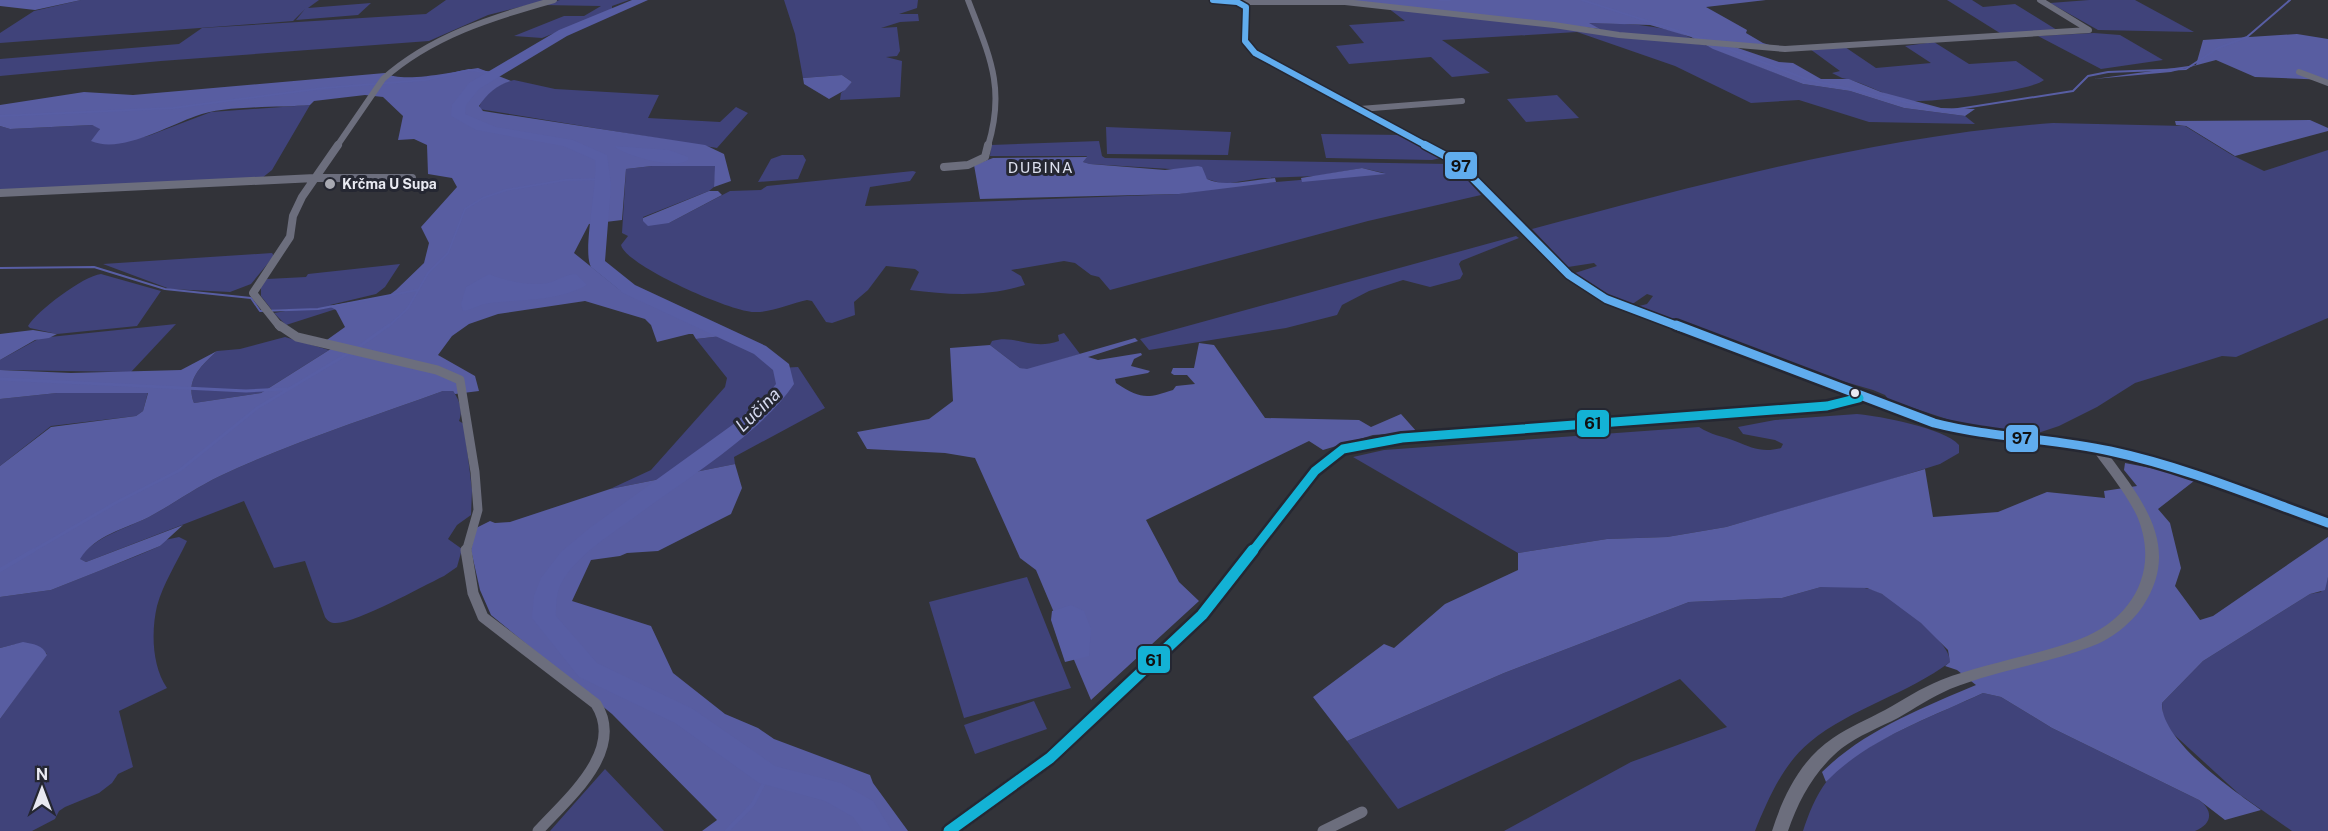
<svg xmlns="http://www.w3.org/2000/svg" width="2328" height="831" viewBox="0 0 2328 831" font-family="'Public Sans',sans-serif">
	<style>
		.green { fill: #40437a }
		.forest { fill: #585da1 }
		.water { fill: #585ea4 }
		.lines { fill: none; stroke-linecap: round; stroke-linejoin: round }
		.stream-far2 { stroke: #585ea4; stroke-width: 2 }
		.stream-far1 { stroke: #585ea4; stroke-width: 3 }
		.stream { stroke: #585ea4; stroke-width: 4 }
		.river { fill: #585ea4; fill-rule: evenodd }
		.minor-far3 { stroke: #6c6e7d; stroke-width: 6 }
		.minor-far2 { stroke: #6c6e7d; stroke-width: 8 }
		.minor-far1 { stroke: #6c6e7d; stroke-width: 9 }
		.minor { stroke: #6c6e7d; stroke-width: 11 }
		.tertiary { fill: #6c6e7d; fill-rule: evenodd }
		.bus-1-far2-casing { stroke: #252732; stroke-width: 9 }
		.bus-1-far1-casing { stroke: #252732; stroke-width: 11 }
		.bus-1-casing { stroke: #252732; stroke-width: 14 }
		.bus-2-far1-casing { stroke: #252732; stroke-width: 14 }
		.bus-2-casing { stroke: #252732; stroke-width: 16 }
		.bus-1-far2 { stroke: #60acee; stroke-width: 6 }
		.bus-1-far1 { stroke: #60acee; stroke-width: 8 }
		.bus-1 { stroke: #60acee; stroke-width: 9 }
		.bus-2-far1 { stroke: #13b2d5; stroke-width: 9 }
		.bus-2 { stroke: #13b2d5; stroke-width: 11 }
		.poi-dot { fill: #a8a9b1; stroke: #252732; stroke-width: 2 }
		.bus-dot { fill: #e8e9f1; stroke: #252732; stroke-width: 2 }
		.labels { text-anchor: middle; stroke-width: 6; stroke-linejoin: round; paint-order: stroke }
		.far-poi-label { font-size: 14px; font-weight: bold; fill: #e8e9f1; stroke: #252732; text-anchor: start }
		.far-neighbourhood-label { font-size: 15px; letter-spacing: 1.5px; fill: #dde0ef; stroke: #252732 }
		.water-label { font-size: 18px; font-style: italic; fill: #d5d9ef; stroke: #252732 }
		.line-badge { stroke: #252732; stroke-width: 2 }
		.pale-badge-label { font-size: 16px; text-anchor: middle; font-weight: bold; fill: #111 }
	</style>
	<rect width="100%" height="100%" fill="#323339"/>
	<path class="green" d="M81,0H319L308,8L371,3L358,15L296,20L305,9L293,21L0,43V33L34,11Z
		M446,0H548L488,15L429,41L161,61L0,76V59L179,44L202,28L426,14Z
		M560,0H629L612,6V10L608,12L542,38L514,36L564,16H584L601,6L542,5Z
		M784,0H918L917,8L899,14H918L919,21L900,22L881,28L897,27L900,51L897,56L886,57L902,61L900,97L840,100L841,93L852,82L842,75L803,78L795,34Z
		M1947,0H1972L1983,7L2015,4L2057,30L2003,35Z
		M2089,0H2135L2194,32L2098,30L2050,3Z
		M1388,8L1705,45L1803,84L1850,91L1904,108L1965,116L1975,124L1869,122L1799,100L1751,103L1675,66L1577,32L1442,40L1490,73L1452,77L1431,57L1349,64L1336,46L1364,43L1349,25L1405,21Z
		M1588,23C1626,24 1668,23 1701,43C1676,40 1606,38 1588,23Z
		M2094,33L2120,35L2163,60L2101,69L2038,36Z
		M1934,42L1969,64L2016,61L2044,80C2032,91 1932,102 1913,101C1888,99 1866,82 1842,78L1832,73L1840,71L1810,49L1845,47L1876,68L1931,63L1905,46Z
		M514,80L555,89L659,95L648,118L720,122L736,107L748,113L717,148L479,109C482,94 500,83 514,80Z
		M1557,95L1579,118L1526,122L1507,99Z
		M310,105L272,170L262,178L0,190V126L10,129L92,125L100,128L99,133L108,144L148,136L211,112Z
		M2053,123L2185,126L2232,155L2264,171L2328,150V318L2236,357L2222,356L2135,383L2097,407L2059,426L2035,434L1971,427L1889,400L1885,395L1873,390L1804,370L1635,307L1647,304L1653,296L1647,294L1631,305L1607,295L1575,273L1597,266L1594,263L1568,267L1532,229C1703,184 1877,136 2053,123Z
		M1106,127L1231,132L1228,155L1107,154Z
		M1321,134L1405,135L1445,157L1432,160L1326,158Z
		M1099,141L1102,156L1105,158L1449,164L1456,167L1481,195L1368,221L1110,290L1099,277L1091,275L1075,263L1064,261L1011,270L1021,276L1025,285C986,297 950,295 910,290L919,272L915,269L886,266L868,290L854,302L855,315L832,323L826,322L812,301L807,300C791,303 771,313 754,312C731,312 625,265 621,245L628,236L622,233L626,169L652,166H716L714,187L709,191L643,217L644,221L669,223L730,191L761,190L767,186L913,171L916,172L910,181L870,187L865,206L1179,194L1229,186L1384,173L1362,168L1317,176L1262,178L1224,184L1207,179L1202,171L1090,164L1083,162L1087,156H990L991,145Z
		M803,155L806,160L798,179L758,182L771,159L782,155Z
		M1516,236L1519,238L1461,261L1459,264L1463,274L1460,279L1430,287L1403,280L1369,291L1342,305L1337,315L1286,328L1149,350L1140,339Z
		M272,253L274,256L251,284L230,292L170,289L103,264Z
		M400,264L385,287L376,294L330,305L336,309L286,325L274,313L297,309L272,310L261,296V283L267,279L306,277L308,274Z
		M101,274L161,291L137,326L57,334L30,328L28,326C37,311 83,276 101,274Z
		M176,324L131,372L0,370V360L40,338Z
		M1064,333L1080,354L1027,370L1020,368L990,345L992,341C1016,334 1031,351 1059,341L1058,335Z
		M722,336L766,357L780,368L798,367L825,408L734,457L735,464L610,489L651,470L725,387L727,378L696,339Z
		M285,337L329,350L261,393L194,403C185,380 201,366 217,351L240,349Z
		M443,391H453C460,401 463,410 459,421L464,424L472,490L471,515L457,525L448,539L462,549L457,567L444,576C421,587 359,622 336,623C330,623 328,621 325,617L305,561L274,568L244,501L86,562L79,559C95,536 125,529 149,517C173,504 195,488 220,476C292,442 369,418 443,391Z
		M148,392L143,411L136,416L51,426L0,466V399L57,393Z
		M1857,414C1880,416 1944,428 1959,445V453L1940,464L1879,483L1726,527L1667,537L1607,539L1518,553L1353,457L1384,450L1699,427C1711,435 1722,436 1735,441C1752,448 1763,453 1781,448L1783,444L1775,440L1743,434L1738,427L1775,420Z
		M179,537L187,541C177,562 163,584 157,606C151,632 152,666 167,688L119,711L133,767L118,774L112,783L99,793L65,807L59,811L55,819L32,831H0V719L47,654C32,639 20,643 0,648V597L51,590L139,555L160,546L165,540Z
		M1027,577L1071,688L964,718L929,602Z
		M2328,577V831H2292L2239,794L2168,729L2163,720L2162,703L2203,661L2310,594L2321,592Z
		M1849,586C1860,587 1872,588 1882,594C1898,602 1952,643 1950,662C1908,694 1851,708 1810,742C1783,764 1768,799 1755,831H1504L1631,762L1727,727L1680,679L1398,809L1347,741L1504,673L1689,602L1782,598L1821,587Z
		M1983,693L2001,697L2052,728L2199,800C2214,811 2212,824 2195,831H1803C1808,815 1816,795 1827,781C1856,744 1939,714 1983,693Z
		M1034,701L1047,729L975,754L964,725Z
		M605,769L664,831H550Z"/>
	<path class="forest" d="M0,0H81L35,10L0,6Z
		M1337,0H1766L1706,7L1747,30L1746,33L1763,43L1779,48L1735,47L1779,62L1793,63L1821,79H1849L1881,92L1941,108L1975,109L1965,116L1904,108L1850,91L1803,84L1713,49L1691,37L1650,25L1589,23L1600,29Z
		M2297,34L2328,39V80L2255,77L2216,60L2171,72L2094,79L2196,65L2203,40Z
		M478,68L511,81C497,85 487,94 479,106L483,111L705,145L724,154L731,181L714,187L715,166H652L626,169L622,220L589,224L574,253L620,290L722,336L696,339L693,334H689L657,342L651,325L645,319L585,301L498,314L469,324L452,336L438,355L475,376L479,391L455,394L453,391H443C369,418 292,442 220,476C195,488 173,504 149,517C125,529 95,535 80,559L86,562L183,525L160,546L99,571L51,590L0,597V466L51,427L136,416L143,411L148,393H57L0,399V370L71,373L181,370L217,351C201,366 185,380 194,403L261,393L337,345L324,342L345,327L336,310L329,306L388,296L396,290L424,263L429,243L421,227L457,187L452,178L428,174L427,145L414,139L398,140L403,116L383,97L365,95L314,101L310,105C278,108 224,105 196,116C167,126 121,154 91,141L100,129L92,125L10,129L0,126V105L84,92L133,95L385,73C403,84 456,71 478,68Z
		M842,75L852,82L845,90L829,99L804,84L803,78Z
		M2310,120L2328,128V131L2235,156L2186,126L2176,125L2175,121Z
		M1087,157L1083,162L1090,164L1165,170L1198,166L1202,167L1207,179C1224,188 1255,179 1275,178L1276,182L1179,194L980,199L974,165L993,158Z
		M1362,168L1386,174L1302,182L1301,178Z
		M709,191H718L722,195L669,223L648,226L643,221V218Z
		M33,330L57,334L49,338L35,340L0,360V334Z
		M1135,338L1138,341L1088,357L1098,360L1141,353L1142,355L1134,359L1131,366L1150,371L1148,373L1115,379L1116,383C1141,399 1146,399 1173,390L1176,386L1195,384L1187,375H1174L1171,373L1173,368H1194L1199,343L1214,345L1265,418L1359,420L1371,427L1401,414L1417,432L1373,435L1323,450L1309,441L1146,520L1179,582L1199,601L1091,700L1036,570L1020,558L975,458L945,453L867,449L857,432L929,419L953,401L950,348L990,345L1020,368L1027,369Z
		M2125,463L2166,471L2194,481L2158,509L2170,523L2181,568L2175,586L2200,620L2213,616L2328,537V577L2325,590L2310,594L2203,661L2162,703C2160,740 2233,790 2261,810L2225,820L2199,800L2052,728L2001,697L1983,693C1930,718 1867,739 1826,782L1822,772C1865,730 1922,708 1976,685L1957,670L1945,666L1950,662L1948,650L1921,623L1882,594L1867,588L1821,587L1782,598L1689,602L1504,673L1347,741L1313,697L1384,644L1394,648L1445,604L1518,570V553L1607,539L1667,537L1726,527L1925,469L1933,517L1998,512L2047,492L2105,498L2104,491L2137,486L2124,470Z
		M735,464L742,488L731,514L658,551L627,553L620,556L591,560L572,601L651,626L673,673L725,714L758,728L774,739L870,775L873,783L908,831H702L717,820L612,714L491,615L480,590L471,550L476,528L490,521L495,523L510,522L610,489Z
		M23,642C33,644 43,645 47,655L0,719V648Z"/>
	<path class="water" d="M614,146L669,150L688,157V160C676,170 625,156 614,146Z
		M489,274C506,281 529,286 548,283C557,281 563,275 576,274L587,285C555,302 524,299 490,303C480,304 472,310 463,311L461,304L466,287Z
		M1071,605L1084,611L1091,629L1089,656L1065,662L1051,620L1052,611Z"/>
	<g class="lines">
		<path class="stream-far2" d="M1439,0H1450
			M1582,0L1706,40
			M1721,46L1806,79L1945,111L2073,91L2088,76L2108,72L2186,69L2218,48L2247,37L2290,0
			M0,116L173,108L324,88L425,80L469,70L495,73
			M0,268L94,267L165,289L251,298L260,311L318,309L417,290
			M388,327L408,308L428,273L448,253L465,209L483,198L506,190L565,180L606,179"/>
		<path class="stream-far1" d="M357,348L389,325
			M0,379L246,391L286,389
			M31,552L117,502L180,470L257,408L349,353"/>
		<path class="stream" d="M0,570L34,550
			M727,831L753,804L768,775"/>
		<path class="river" d="M632,0H648L567,36L479,89L466,105L465,114L496,127L573,140L607,155L611,185L605,261L635,285L766,346L789,364L794,384C760,435 678,484 628,522C605,538 578,556 563,580C556,591 556,604 556,616L597,663L693,709L775,766L841,783L873,801L892,831H863L853,817L825,801L759,783L675,723L579,677L532,618L534,596L541,578L561,552L591,527L735,423L768,394L776,384L773,370L754,354L623,293L591,267C582,251 598,185 595,160L563,146L476,130L451,116L452,105L469,83L559,30Z"/>
		<path class="minor-far3" d="M968,0C989,55 1006,87 988,146
			M1237,2H1345L1554,25L1619,35L1785,49L2089,30L2040,0
			M2299,72L2328,83
			M1360,109L1462,101
			M337,146L383,79C431,36 493,17 554,0"/>
		<path class="minor-far2" d="M944,167L968,165L985,157L988,145
			M0,193L315,178H412
			M280,327L253,293L290,237L293,216L302,197L338,145"/>
		<path class="minor-far1" d="M279,325L297,337L437,370L460,380L475,472L478,510L466,552"/>
		<path class="minor" d="M466,550L473,593L483,617L596,704C626,751 567,799 538,831
			M1323,831L1362,812"/>
		<path class="tertiary" d="M1209,0H1238L1249,5V41L1258,51L1460,160L1573,273L1610,297L1938,420C1992,434 2048,434 2101,445C2179,461 2253,491 2328,518V528L2188,477L2109,455C2144,502 2181,548 2143,606C2131,624 2110,640 2090,647C2045,664 1994,671 1950,689C1932,697 1915,708 1898,718C1880,727 1858,736 1842,748C1815,770 1799,799 1788,831H1772C1783,796 1801,759 1833,738C1849,727 1868,719 1885,710C1903,700 1921,688 1941,680C1985,663 2035,656 2080,639C2133,619 2160,570 2137,516C2126,493 2109,473 2094,452L1956,432L1930,426L1863,400L1827,410L1402,442L1347,452L1319,474L1207,619L1056,763L962,831H941L943,826L1044,753L1197,611L1311,468L1339,446L1402,434L1827,402L1852,396L1602,301L1565,277L1454,164L1252,55L1241,41L1242,8C1232,2 1219,5 1209,0Z"/>
		<defs>
			<path id="bus-1-far2" d="M1213,0L1237,2L1246,7L1245,41L1255,53L1427,146"/>
			<path id="bus-1-far1" d="M1425,145L1457,162L1569,275L1606,299L1680,327"/>
			<path id="bus-1" d="M1676,325L1934,423C1992,438 2052,438 2110,451C2185,467 2256,497 2328,523"/>
			<path id="bus-2-far1" d="M1252,552L1315,471L1343,449L1402,438L1827,406L1859,398"/>
			<path id="bus-2" d="M949,831L1050,758L1202,615L1253,550"/>
		</defs>
		<use href="#bus-1-far2" class="bus-1-far2-casing"/>
		<use href="#bus-1-far1" class="bus-1-far1-casing"/>
		<use href="#bus-1" class="bus-1-casing"/>
		<use href="#bus-2-far1" class="bus-2-far1-casing"/>
		<use href="#bus-2" class="bus-2-casing"/>
		<use href="#bus-1-far2" class="bus-1-far2"/>
		<use href="#bus-1-far1" class="bus-1-far1"/>
		<use href="#bus-1" class="bus-1"/>
		<use href="#bus-2-far1" class="bus-2-far1"/>
		<use href="#bus-2" class="bus-2"/>
	</g>
	<circle class="poi-dot" cx="330" cy="184" r="6"/>
	<circle class="bus-dot" cx="1855" cy="393" r="5"/>
	<g class="labels">
		<g class="far-poi-label">
			<text x="342" y="189">Krčma U Supa</text>
		</g>
		<g class="far-neighbourhood-label">
			<text x="1041" y="173">DUBINA</text>
		</g>
		<g class="water-label">
			<text transform="translate(758 410) rotate(-44)" y="6">Lučina</text>
		</g>
	</g>
	<g class="line-badge">
		<rect x="1444" y="151" width="34" height="29" rx="6" fill="#60acee"/>
		<rect x="1576" y="409" width="34" height="29" rx="6" fill="#13b2d5"/>
		<rect x="2005" y="424" width="34" height="29" rx="6" fill="#60acee"/>
		<rect x="1137" y="645" width="34" height="29" rx="6" fill="#13b2d5"/>
	</g>
	<g class="pale-badge-label">
		<text x="1461" y="172">97</text>
		<text x="1593" y="429">61</text>
		<text x="2022" y="444">97</text>
		<text x="1154" y="666">61</text>
	</g>
	<g transform="translate(42 789)" stroke="#252732" stroke-width="4.5" paint-order="stroke">
	<path d="M0-4.5L10 22L0 15L-10 22Z" fill="#e8e9f1"/>
	<text y="-9" font-size="16" font-weight="bold" text-anchor="middle" fill="#e8e9f1">N</text>
	</g>
</svg>
